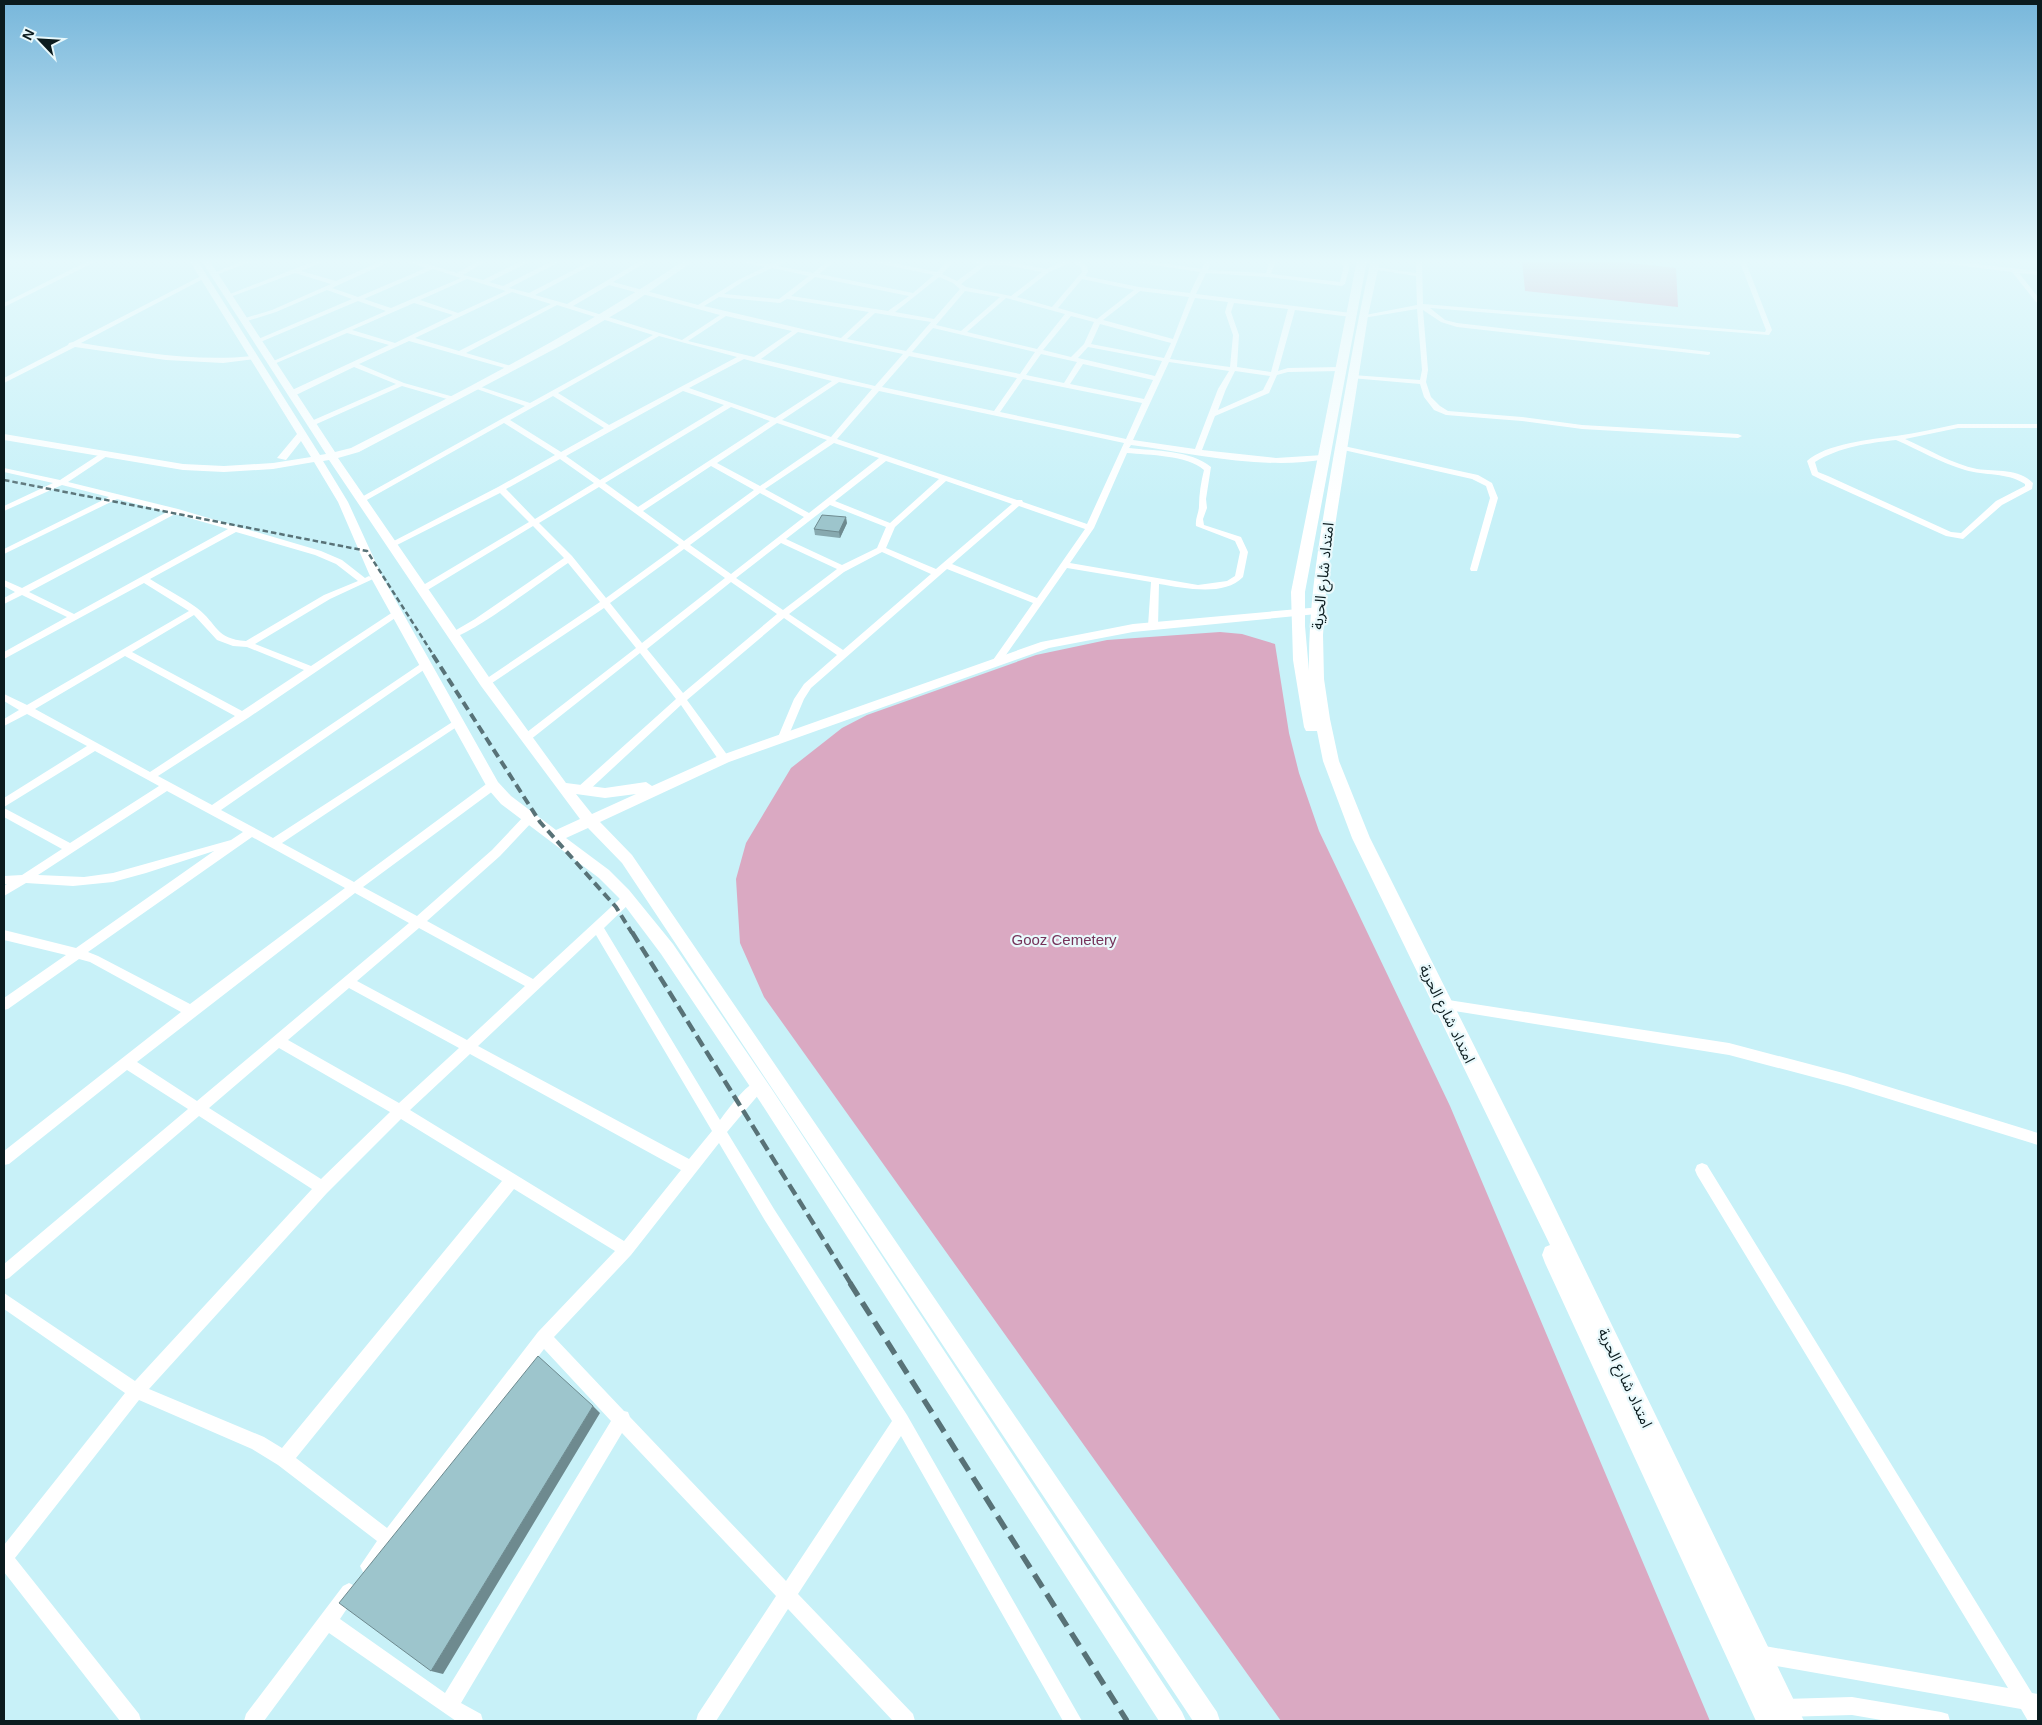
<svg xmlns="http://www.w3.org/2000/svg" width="2042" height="1725" viewBox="0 0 2042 1725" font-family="Arial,'Noto Sans Arabic',sans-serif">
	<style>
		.green { fill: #daa9c2 }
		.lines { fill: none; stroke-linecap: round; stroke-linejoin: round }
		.street { fill: #fff; fill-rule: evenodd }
		.secondary { fill: #fff; fill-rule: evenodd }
		.primary { fill: #fff; fill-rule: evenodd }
		.rail-far3 { stroke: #587277; stroke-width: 2.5; stroke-dasharray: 5.5 3; stroke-linecap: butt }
		.rail-far2 { stroke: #587277; stroke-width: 4; stroke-dasharray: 9 5; stroke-linecap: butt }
		.rail-far1 { stroke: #587277; stroke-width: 4.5; stroke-dasharray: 12 5.5; stroke-linecap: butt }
		.rail { stroke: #587277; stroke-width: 5.5; stroke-dasharray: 15 8; stroke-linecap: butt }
		.wall { fill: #87a9af }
		.shaded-wall { fill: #6e8a8f }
		.building { fill: #9dc5cc; stroke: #6e8a8f }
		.labels { text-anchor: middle; stroke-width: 4.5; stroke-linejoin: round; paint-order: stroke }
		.street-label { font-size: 15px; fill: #0b1b1e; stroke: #e9f9fc }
		.park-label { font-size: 15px; fill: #753259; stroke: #e9f9fc }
	</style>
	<rect width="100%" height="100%" fill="#c8f1f8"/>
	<path class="green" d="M1522,260H1604L1676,268L1678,307L1525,291Z
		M1220,632L1242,634L1275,644L1289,733L1299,773L1319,831L1450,1106L1710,1721H1281L764,997L740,943L736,879L746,843L791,768L842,728L867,715L1036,655L1107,640Z"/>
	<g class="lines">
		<path class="street" d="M90,260H99L4,307V303Z
			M245,260H255L216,275L211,274Z
			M317,260H327L301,271L336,281L384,260H393L332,288L358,297L426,268L403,260H414L457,273L480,260H488L463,275L483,280L524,260H533L489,282L503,286L554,260H563L509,288L529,293L593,260H601L535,295L567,304L642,260H650L613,282L698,305L740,279L765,267L736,260C748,260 758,264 769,264C775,264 782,260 789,260L778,266L813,273L829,260H836L819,274L913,293L934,275L862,260L889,262L937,272L948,260H955L942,274L957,281L980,264L972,260L1005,261L1046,269L1066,260H1078L1087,266L1088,272L1085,276L1139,287L1190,293L1200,272L1121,260H1141L1202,269L1206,260H1212L1208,270L1266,273L1270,260H1276L1271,274L1340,282L1343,269L1342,260H1348L1349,269L1345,284L1342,286L1268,277L1206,273L1196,294L1351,313L1354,315L1351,317L1295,310L1278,371L1288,368L1340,367L1343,369L1340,371L1288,372L1277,375L1269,393L1215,416L1202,450L1276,458L1323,455L1327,457L1326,459C1264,471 1192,453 1131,445L1129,448C1155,451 1191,450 1211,467L1206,499L1207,508L1203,519L1204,525L1241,537L1248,552L1243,577C1224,597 1184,588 1159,584L1158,626L1153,629L1148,626L1151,582L1067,568L1001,662L998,663L993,660L1033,603L947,569L811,688L804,699L788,737L783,740L778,737L794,699L804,684L837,655L784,618L687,700L728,756L729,759L728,762H720L681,705L586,793L582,794L577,790L578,787L676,699L640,653L530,740H522L521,738L522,736L636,648L604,608L489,685H483L481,683L483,681L600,602L568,563C551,574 465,640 451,637V633L475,619L564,558L533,526L426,591H420V587L529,522L500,493L395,546L392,547L388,544L498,487L555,455L504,423L365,501L358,499L525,406L474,388V386H478L530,403L653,335L557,305L466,353L514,367L515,368L512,370L409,341L359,364L404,383L454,397V401L402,386L312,426L308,424L309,422L396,384L354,367L296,395H290V391L389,345L347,333L274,364L269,363L386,311L358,301L258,343L256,342V340L352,299L327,290L276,312L244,322L241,320L242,319L272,310L331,284L295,273L230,297L225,296ZM1072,262L1081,267L1082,272L1052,307L1017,297L1049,272ZM986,265H1005L1042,272L1011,296L966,287L961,284ZM772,268L809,276L779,299L724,294L744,281ZM433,269L461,278L391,308L364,299ZM815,277L909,296L888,311L791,296ZM939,277L953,283L960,289L934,319L895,312ZM467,279L506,291L458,313L420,300ZM1082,279L1134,290L1097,319L1058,308ZM609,285L720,315L682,340L573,306ZM965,291L1000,297L961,331L936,325ZM1140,291L1189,297L1173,339L1103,320ZM512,292L551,304L459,351L415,338ZM719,297L780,303L787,299L869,312L841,338L704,306ZM1006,298L1010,299L1065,314L1037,349L967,332ZM1195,298L1228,302L1225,312L1233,335L1230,367L1170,359ZM414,303L453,315L395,343L352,330ZM1234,303L1288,309L1271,372L1237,367L1239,335L1231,312ZM875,313L931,322L906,351L847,339ZM726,316L792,331L754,357L688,341ZM1071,316L1094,322L1084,344L1071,357L1043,350ZM1100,324L1171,343L1164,358L1091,344ZM933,328L1035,352L1020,374L912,352ZM798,332L903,354L875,386L761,359ZM659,336L737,357L609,425L558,393ZM1088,347L1162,361L1155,376L1078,358ZM1041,354L1077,362L1064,383L1026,375ZM909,356L1017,378L994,411L882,387ZM744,359L755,362L832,381L775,418L689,388ZM1169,362L1229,371L1218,389L1195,449L1133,440ZM1083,364L1153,380L1144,399L1070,384ZM1235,371L1270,376L1263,390L1218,410L1226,389ZM1023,379L1142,403L1126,439L1000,412ZM839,382L872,389L831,437L782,420ZM683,391L724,405L600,480L566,456ZM879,391L1124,443L1087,524L1023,502L1022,500H1017L837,439ZM553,396L604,428L561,452L510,420ZM731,407L770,421L638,507L605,483ZM777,423L827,440L760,486L717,463ZM834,443L879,458L809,513L765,489ZM1127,453C1149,455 1187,455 1204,470C1201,482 1199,494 1199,506C1199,513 1195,518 1196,526L1235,541L1240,552L1235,576L1227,581L1198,585L1070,563L1094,528ZM560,459L594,483L535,519L506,489ZM886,461L939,479L890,523L835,501ZM711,466L754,490L684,541L643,511ZM946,481L1012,504L936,569L886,548L895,527ZM599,487L679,545L606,598L572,556L539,523ZM760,493L804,517L731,574L690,545ZM830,505L886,527L877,548L842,565L786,539ZM1019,506L1085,529L1037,598L952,564ZM781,543L837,569L783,610L736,578ZM684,549L725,578L642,643L610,603ZM882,552L931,574L843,650L789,614L844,572ZM731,582L777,614L683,693L647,649Z
			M1416,260H1422L1423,304L1765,332L1766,330L1739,260H1745L1772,330L1769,335L1430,308L1445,320L1457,323L1710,352V354L1708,355L1457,327L1441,322L1423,310L1428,370L1426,382L1431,397L1440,406L1448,411L1522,417L1582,425L1738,434L1742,436L1738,438L1582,429L1522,421L1446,415L1434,410L1424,397L1420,384L1351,378V376L1353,375L1420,380L1422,370L1417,309L1363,318L1360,316L1417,305L1416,276L1371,269L1374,267L1416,273Z
			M1916,260H1940L2038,271V275L2019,273L2038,297V303L2036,302L2012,272Z
			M203,275L206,277L205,278L81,343C138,352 195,362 253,356L256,358L255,359L223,363L166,360L75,347L4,383V378L68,345L69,343L73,342Z
			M1958,424H2038V428H1958L1905,439C1928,449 1952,464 1977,469C1996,472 2019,468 2033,483L2032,489L2002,505L1963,539L1946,536L1822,480L1812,475L1807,461C1825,444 1872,439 1896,436C1917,433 1938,428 1958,424ZM1896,440C1919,450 1941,463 1965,470C1985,476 2007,472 2025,484V486L1996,501L1961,533L1951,532L1828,476L1818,472L1815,462C1839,447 1869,443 1896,440Z
			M1339,445L1478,475L1492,483L1498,498L1477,571H1471L1470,569L1490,498L1486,486L1472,479L1339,449Z
			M103,452L110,454L68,482L178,509L321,551L342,560L365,578L369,576L373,579L330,599L255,644L311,666L393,612L396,611L401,614L248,718L158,776L212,805L422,663H428V667L221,810L273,838L457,719L462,722L461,724L282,843L354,882L489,782H497L498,785L497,788L363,887L417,916L492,850L525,815H533L534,818L533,821L500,856L427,921L533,979L623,896H631L633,899L631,902L604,928L720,1120C729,1108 745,1085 759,1080L764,1082L766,1086L727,1132L774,1209L907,1415L1082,1721H1063L901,1436L798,1594L913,1714L915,1721H893L788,1609L716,1721H696L698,1714L776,1596L622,1433L461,1703L481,1714L483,1721H456L329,1633L264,1721H244L246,1714L343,1586L349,1583L355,1586L358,1592L340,1619L445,1693L611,1421L544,1349L375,1572L369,1575L363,1572L360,1566L377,1541L278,1465L252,1449L139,1400L15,1558L139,1714L141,1721H120L4,1572V1545L125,1393L4,1309V1293L135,1381L312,1189L199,1116L9,1278L4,1280V1264L188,1109L127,1070L9,1164L4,1165V1151L181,1012L90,962L79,959L8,1009L4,1010V998L66,955L4,940V930L76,948L214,851L146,873L113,882L73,886L26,883L4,896V886L7,884H4V876L22,875L62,849L4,817V808L70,843L159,786L95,751L4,807V798L87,746L27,714L4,726V719L19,710L4,701V694L27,705L189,611L144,583L4,659V652L67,617L22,595L4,604V598L15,592L4,586V580L22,588L167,512L117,499L4,554V549L109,497L62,485L4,511V506L53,483L4,472V468L60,480ZM175,514L228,529L74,614L29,592ZM236,532L315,555L336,564L358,581L324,595L246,641C215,639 218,624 197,608C182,597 166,589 150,579ZM194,615L217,640L233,646L247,647L304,670L242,711L132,652ZM125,656L235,716L150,772L35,709ZM167,791L243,832L231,840L113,873L84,877L38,875ZM252,837L345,888L190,1004L98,956L88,952ZM355,893L409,923L197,1101L137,1062ZM419,928L525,986L467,1040L357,981ZM596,935L712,1131L689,1159L478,1046ZM349,988L459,1048L399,1103L288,1040ZM279,1048L390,1112L321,1179L209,1108ZM470,1054L681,1170L624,1241L410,1110ZM401,1119L502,1181L282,1448L264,1437L149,1389L327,1193ZM719,1143L764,1219L892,1421L786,1581L630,1417L628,1412L624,1411L554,1337L631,1255ZM514,1189L615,1251L538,1332L387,1528L296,1458Z
			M1442,999L1729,1043L1847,1074L2038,1133V1145L1847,1086L1729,1055L1442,1009L1438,1008L1436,1004L1438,1000Z
			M1702,1163L1707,1165L2032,1693L2038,1694V1721H2028L2021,1709L1759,1663L1753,1660L1750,1654L1753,1648L1759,1645L2008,1688L1697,1175L1695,1170L1697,1165Z
			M1852,1697L1941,1712L1948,1714L1950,1721H1887L1852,1715L1784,1717L1777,1715L1775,1708L1777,1701L1784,1699Z"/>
		<path class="secondary" d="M189,260H197L320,455L326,454L201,260H209L335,452L351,448C465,389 578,332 685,260H695L627,307L562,345L359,452L338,458L491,680L566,783L605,788L646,782L652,786L719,756L1041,642L1133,624L1321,607L1323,610L1317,614L1133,632L1049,648L729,762L600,822L632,855L1217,1712L1220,1721H1193L622,863L588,828L566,838L609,870L629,890L673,944L773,1091L1182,1712L1186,1721H1159L761,1103L661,954L619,898L599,878L501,804L488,789L370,576L338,502L314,462L273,469L224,472L183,470L4,440V434L183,464L224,466L273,463L311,457L301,441L286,460L277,458L297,434ZM329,460L481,686L580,819L556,830L511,796L498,782L382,576L348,502L323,461ZM576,794L605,798L636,794L592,814Z"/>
		<path class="primary" d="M1357,260H1367L1305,592V626L1309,671C1308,599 1321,530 1333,459C1345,393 1356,326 1371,260H1380L1368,316L1327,577L1323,635L1324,679L1330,719L1339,761L1370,838L1542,1181L1804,1721H1756L1545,1263L1542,1255L1545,1247L1550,1245L1352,838L1323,761L1317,731H1306L1304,727L1293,660L1291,592Z"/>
		<path class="rail-far3" d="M4,480L367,551L434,656"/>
		<path class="rail-far2" d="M433,655L540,822L616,907L632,933"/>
		<path class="rail-far1" d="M632,932L851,1284"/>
		<path class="rail" d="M850,1283L1127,1721"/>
	</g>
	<path class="wall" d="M847,523L840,538L815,535L814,529Z"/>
	<path class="shaded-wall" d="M846,517L847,523L840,538L839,532Z
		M593,1406L600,1413L443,1674L431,1671Z"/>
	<path class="building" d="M822,515L846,517L839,532L814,529Z
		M538,1356L593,1406L431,1671L339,1603Z"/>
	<linearGradient id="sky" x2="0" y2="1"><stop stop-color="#78b7db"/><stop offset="0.52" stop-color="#e6f9fc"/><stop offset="1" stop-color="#e6f9fc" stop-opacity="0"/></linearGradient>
	<rect width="2042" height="502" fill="url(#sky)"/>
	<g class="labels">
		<g class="street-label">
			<text transform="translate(1323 576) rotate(-84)" y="5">امتداد شارع الحرية</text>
			<text transform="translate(1447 1014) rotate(64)" y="5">امتداد شارع الحرية</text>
			<text transform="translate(1625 1378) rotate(65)" y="5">امتداد شارع الحرية</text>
		</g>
		<g class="park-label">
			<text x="1064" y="945">Gooz Cemetery</text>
		</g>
	</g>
	<rect width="2042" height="1725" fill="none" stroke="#0b1b1e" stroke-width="10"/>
	<g transform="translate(40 40) rotate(295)" stroke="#e9f9fc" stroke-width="4" paint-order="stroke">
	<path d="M0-4L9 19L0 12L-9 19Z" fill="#0b1b1e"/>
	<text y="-8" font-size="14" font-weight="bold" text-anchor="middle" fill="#0b1b1e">N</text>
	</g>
</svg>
